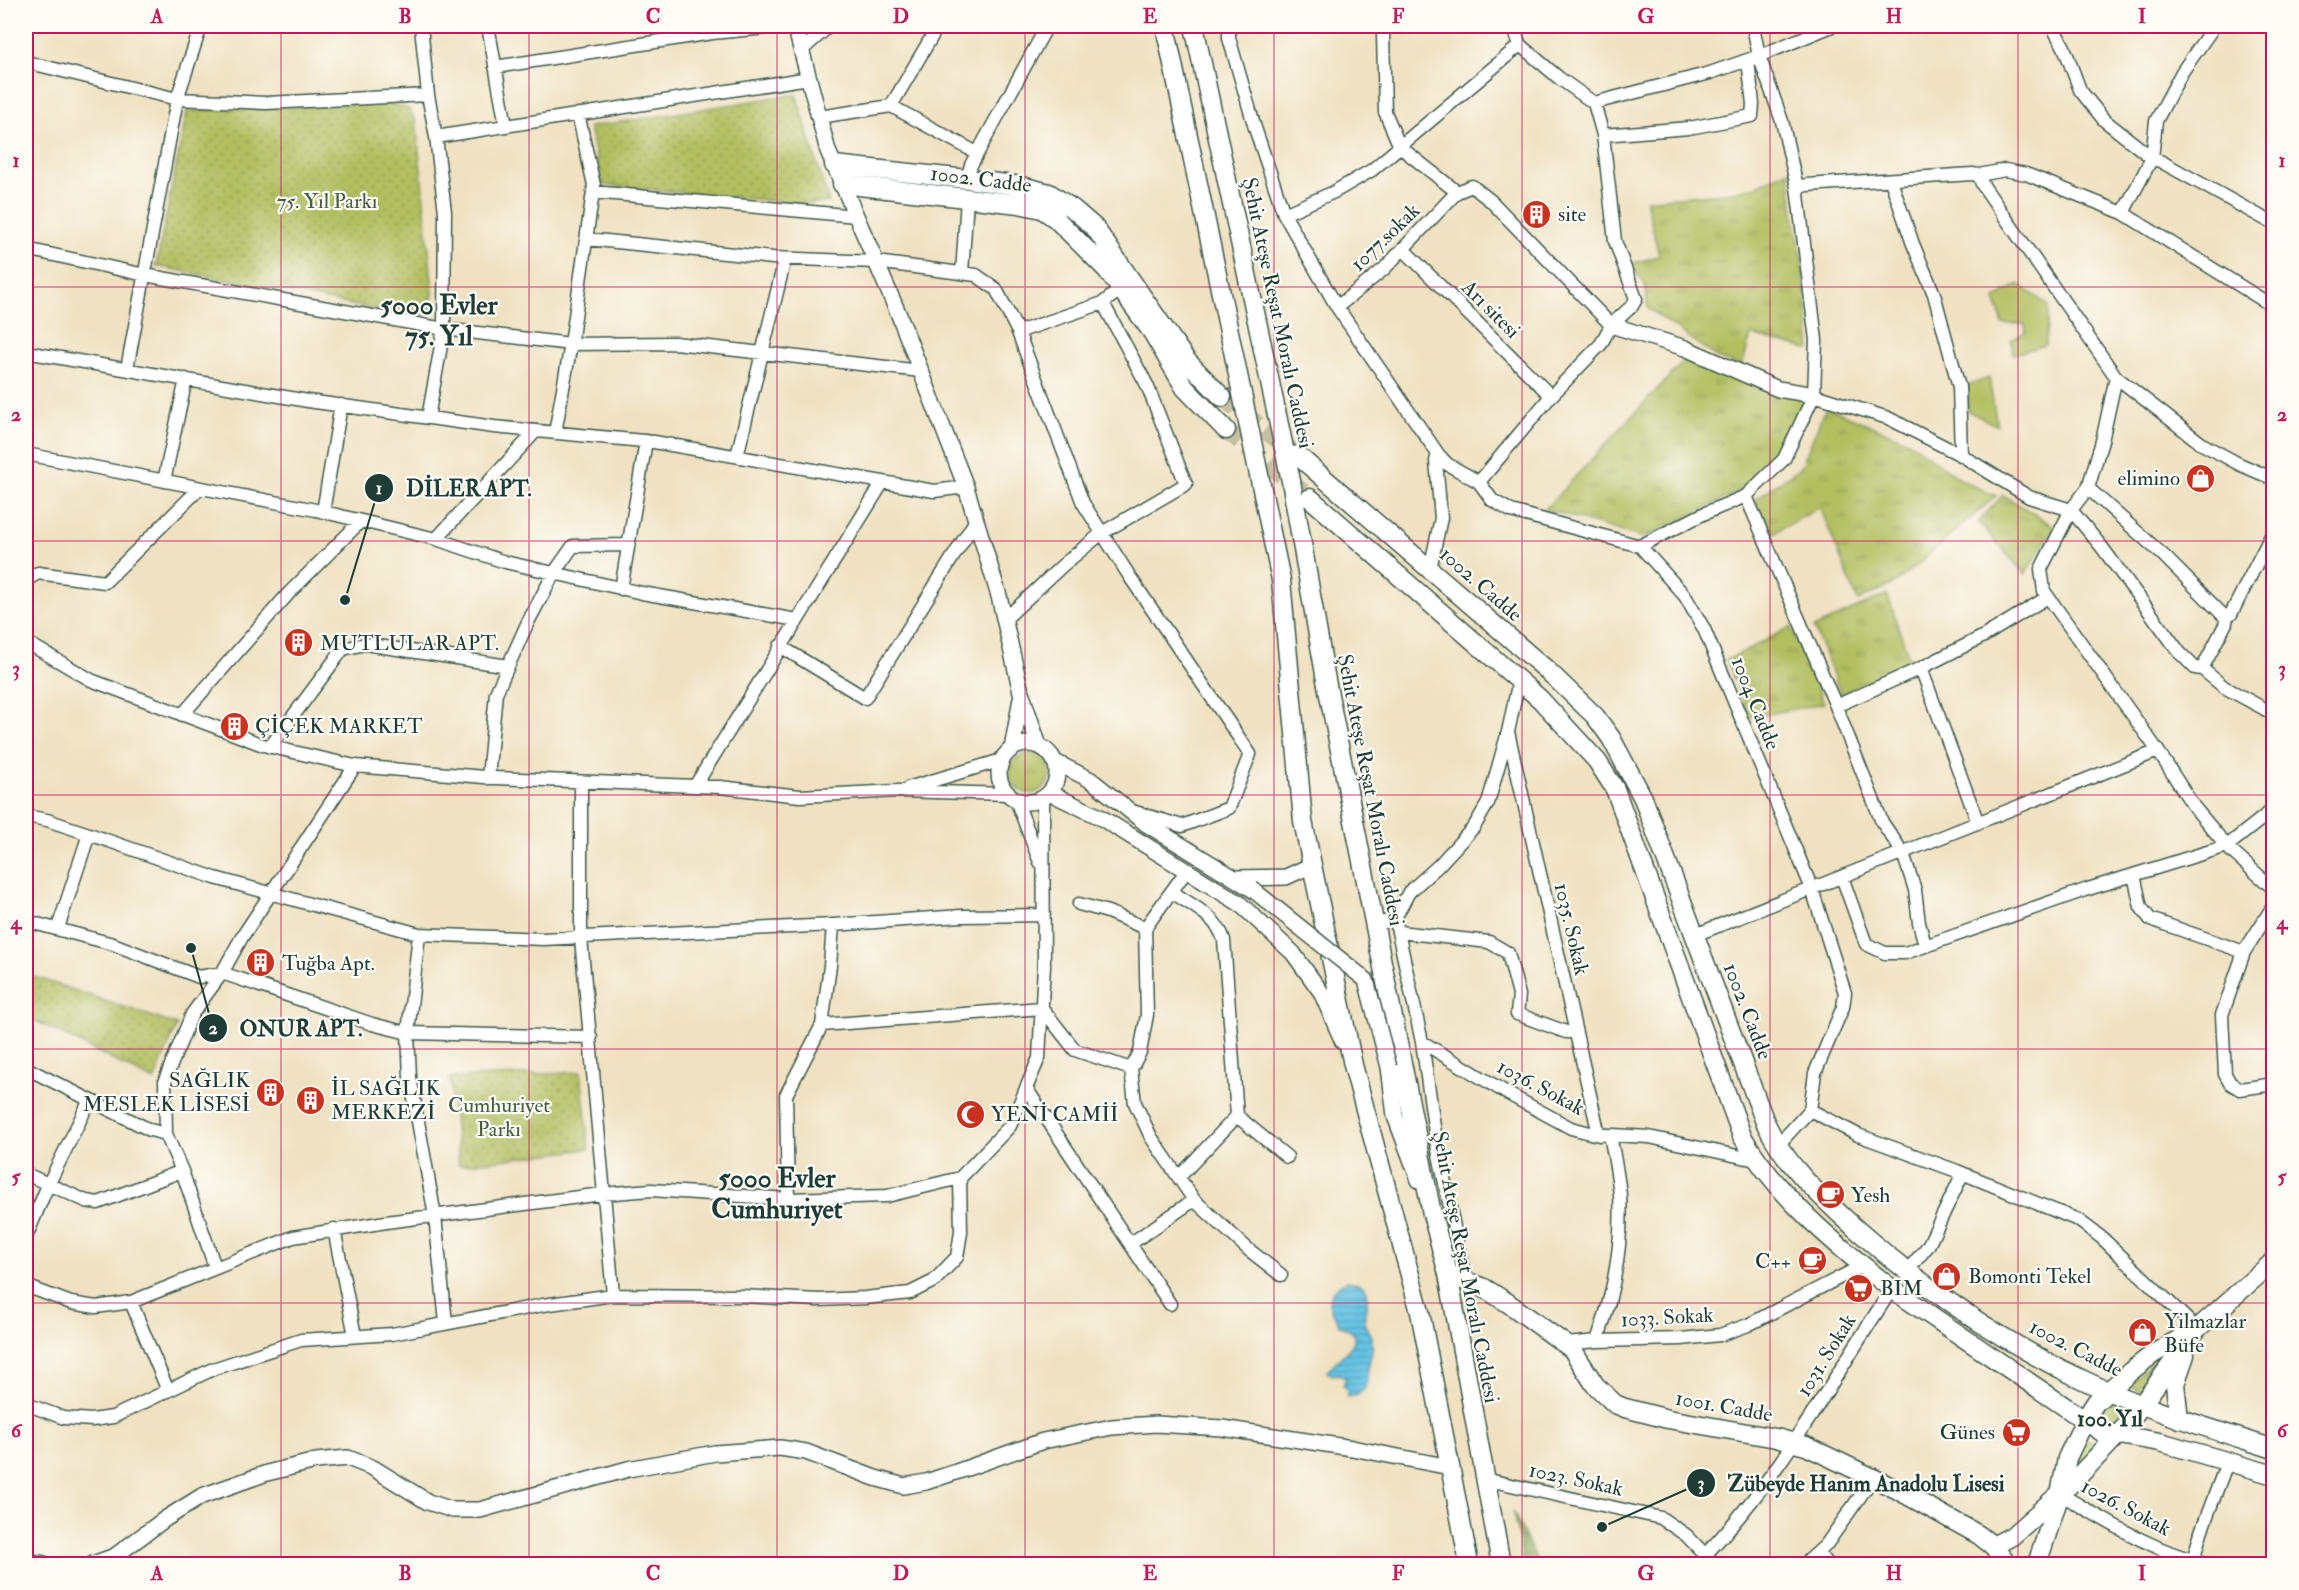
<svg xmlns="http://www.w3.org/2000/svg" width="2299" height="1590" viewBox="0 0 2299 1590" font-family="'IM FELL Double Pica',serif">
	<style>
		.grass { fill: url(#grass-tufts); stroke: #687e4a; stroke-width: 1.5 }
		.forest { fill: url(#forest-firs); stroke: #567246; stroke-width: 1.5 }
		.park { fill: url(#park-dots); stroke: #687e4a; stroke-width: 1.5 }
		.garden { fill: #b1bf61; stroke: #687e4a; stroke-width: 1.5 }
		.water { fill: url(#water-rules); stroke: #42808c; stroke-width: 1.5 }
		.lines { fill: none; stroke-linecap: round; stroke-linejoin: round }
		.secondary-tunnel { stroke: #c5c0a5; stroke-width: 18; stroke-dasharray: 18 9; stroke-linecap: butt }
		.minor-casing { stroke: #3e5649; stroke-width: 15 }
		.tertiary-casing { stroke: #3e5649; stroke-width: 18 }
		.secondary-casing { stroke: #3e5649; stroke-width: 21 }
		.minor { stroke: #fff; stroke-width: 12 }
		.tertiary { stroke: #fff; stroke-width: 15 }
		.secondary { stroke: #fff; stroke-width: 18 }
		.tertiary-bridge-casing { stroke: #3e5649; stroke-width: 18; stroke-linecap: butt }
		.tertiary-bridge { stroke: #fff; stroke-width: 15 }
		.grid { fill: none; stroke: #c2185b; stroke-width: 1.5; stroke-opacity: 0.55 }
		.labels { text-anchor: middle; stroke-width: 4.5; stroke-linejoin: round; paint-order: stroke }
		.street-label { font-size: 21px; fill: #1f3d34; stroke: #fdfcf7 }
		.park-label { font-size: 21px; fill: #445e3f; stroke: #fdfcf7 }
		.poi-label { font-size: 21px; fill: #1f3d34; stroke: #fdfcf7; text-anchor: start }
		.neighbourhood-label { font-size: 22px; font-weight: bold; fill: #1f3d34; stroke: #fdfcf7 }
		.district-label { font-size: 27px; font-weight: bold; fill: #1f3d34; stroke: #fdfcf7 }
		.leader { fill: none; stroke: #1f3d34; stroke-width: 2 }
		.callout-dot { fill: #1f3d34; stroke: #fdfcf7; stroke-width: 2 }
		.mark-label { font-size: 18px; text-anchor: middle; font-weight: bold; fill: #fff }
		.callout-label { font-size: 22px; text-anchor: middle; font-weight: bold; fill: #1f3d34; stroke: #fdfcf7; stroke-width: 4.5; stroke-linejoin: round; paint-order: stroke }
		.neatline { fill: none; stroke: #c2185b; stroke-width: 2 }
		.grid-label { font-size: 20px; text-anchor: middle; font-weight: bold; fill: #c2185b }
	</style>
	<defs>
		<pattern id="grass-tufts" width="24" height="20" patternUnits="userSpaceOnUse" patternTransform="scale(1.5)"><rect width="24" height="20" fill="#b1bf61"/><path d="M3 7l-1-3M5 7V3M7 7l1-3M15 17l-1-3M17 17v-4M19 17l1-3" fill="none" stroke="#8f9c51"/></pattern>
		<pattern id="forest-firs" width="22" height="20" patternUnits="userSpaceOnUse" patternTransform="scale(1.5)"><rect width="22" height="20" fill="#8ca657"/><path d="M5 1l3.5 6h-7zM16 11l3.5 6h-7z" fill="#728849"/></pattern>
		<pattern id="park-dots" width="8" height="8" patternUnits="userSpaceOnUse" patternTransform="scale(1.5)"><rect width="8" height="8" fill="#b1bf61"/><path d="M2 2h.1M6 6h.1" fill="none" stroke="#8f9c51" stroke-width="1.8" stroke-linecap="round"/></pattern>
		<pattern id="water-rules" width="6" height="5" patternUnits="userSpaceOnUse" patternTransform="scale(1.5)"><rect width="6" height="5" fill="#66c3e4"/><path d="M0 2.5h6" fill="none" stroke="#53a0ba"/></pattern>
	</defs>
	<rect width="100%" height="100%" fill="#fdfcf7"/>
	<filter id="ink" filterUnits="userSpaceOnUse"><feTurbulence type="fractalNoise" baseFrequency=".0167" numOctaves="2"/><feDisplacementMap in="SourceGraphic" scale="12" xChannelSelector="R" yChannelSelector="G"/><feConvolveMatrix kernelMatrix="1 2 1 2 8 2 1 2 1" color-interpolation-filters="sRGB"/></filter>
	<filter id="wash" filterUnits="userSpaceOnUse"><feTurbulence type="fractalNoise" baseFrequency=".008" numOctaves="4" result="noise"/><feDisplacementMap in="SourceGraphic" scale="24" xChannelSelector="R" yChannelSelector="G"/><feGaussianBlur stdDeviation="1.35" result="paint"/><feColorMatrix in="noise" values="0 0 0 0 0 0 0 0 0 0 0 0 0 0 0 0 0 1.4 0 .05"/><feComposite in="paint" operator="in"/></filter>
	<g filter="url(#wash)">
		<rect width="100%" height="100%" fill="#efe1c1"/>
		<path class="grass" d="M1789,170L1795,222L1802,257L1811,350L1751,335L1742,366L1719,359L1648,308L1645,284L1630,264L1659,256L1646,200L1735,192L1759,185Z
			M1685,360L1776,394L1806,398L1778,458L1749,487L1644,538L1545,509Z
			M1826,407L1908,441L1963,481L1996,496L1897,582L1858,601L1820,507L1772,534L1754,500L1801,467Z
			M2003,495L2055,527L2025,574L1978,522Z
			M1887,594L1910,661L1841,694L1814,628Z
			M1791,627L1824,703L1749,718L1727,660Z
			M1010 773a20 20 0 1 1 40 0a20 20 0 1 1-40 0Z
			M2152,1363L2157,1367L2140,1391L2128,1384Z
			M2100 1413a11 11 0 1 1 22 0a11 11 0 1 1-22 0Z
			M2084,1439L2096,1445L2076,1472L2069,1468Z"/>
		<path class="forest" d="M1513,1512L1539,1564H1524Z"/>
		<path class="park" d="M796,94L829,202L806,204L603,185L589,127Z
			M390,103L408,109L416,120L433,292L431,311L418,318L156,266L187,111Z
			M26,974L177,1025L154,1081L26,1016Z
			M581,1072L589,1149L459,1165L450,1078Z"/>
		<path class="garden" d="M2019,284L2049,306L2045,345L2013,354L2011,340L2026,332L2025,324H2003L1995,299Z
			M1989,378L1997,426L1968,411L1967,386Z"/>
		<path class="water" d="M1347,1281C1382,1286 1361,1305 1365,1323C1366,1330 1371,1334 1372,1340C1374,1348 1371,1356 1369,1363C1364,1383 1373,1392 1347,1397V1389L1343,1385L1346,1378L1339,1374L1333,1375L1327,1372C1337,1356 1375,1339 1339,1325C1338,1318 1332,1314 1330,1308C1326,1295 1336,1286 1347,1281Z"/>
	</g>
	<g filter="url(#ink)">
		<g class="lines">
			<path class="secondary-tunnel" d="M1222,397L1291,450
				M1226,430L1310,498"/>
			<defs>
				<path id="minor" d="M421,26L428,95L436,137L445,212L444,329L428,418
					M488,26L506,126
					M1229,26V38L1255,128L1284,214L1337,307L1438,454L1447,464L1479,482L1492,500L1511,511L1640,546L1703,514L1746,496L1784,459L1814,395L1816,340L1797,187L1782,121L1759,56L1753,26
					M1379,26L1383,33L1385,112L1400,147L1457,192
					M2052,26L2064,47L2080,90L2104,120L2152,158L2160,161L2274,224
					M802,50L829,26
					M26,62L177,99L266,103L428,95
					M495,67L712,33L786,26
					M1594,103L1710,73L1759,56L1832,26
					M891,106L977,153
					M819,117L891,106L938,26
					M1603,135L1689,128L1752,116L1753,104L1748,60
					M436,137L809,78
					M1979,175L1982,184L2116,377L2202,444L2239,464L2274,479
					M967,179L971,165L1047,26
					M1891,181L1913,244L1934,294L1959,387L1961,455
					M1797,187L1807,185L1972,174L1979,175L2005,170L2026,174L2123,213L2274,307
					M593,192L856,216
					M2123,213L2152,158L2156,121L2182,72L2214,26
					M1284,214L1334,192L1372,170L1520,45
					M587,239L773,258L876,262L976,275L996,289L1018,332L1083,503L1130,577L1250,754L1229,808L1182,826L1135,812
					M26,249L145,275L444,329L571,344L675,343L921,371
					M1403,249L1551,396
					M962,273L967,199
					M1337,307L1384,269L1457,192L1472,186L1491,201L1611,325
					M1018,332L1103,303L1121,289
					M26,352L308,401L494,427L654,442L934,491L966,487
					M127,369L177,99L201,26
					M2116,377L2102,441L2088,488L2071,510L2041,569L2044,591L2158,751L2194,807L2231,851L2274,889
					M1814,395L1888,418L1961,455L2029,497L2071,510L2101,546L2180,653L2195,668L2202,669L2224,687L2274,714
					M555,433L571,344L594,185L578,114
					M26,454L316,510L436,539L505,562L642,593L797,620
					M737,456L785,259
					M164,481L186,379
					M1479,482L1551,396L1601,344L1611,325L1632,306L1636,299L1615,241L1603,135L1594,103L1559,78L1520,45L1513,26
					M2088,488L2164,556L2226,618
					M1746,496L1836,706L1882,822L1903,853L1915,890L1919,923L1925,945
					M323,512L341,405
					M436,539L536,431
					M1640,546L1685,596L1704,629L1812,889L1845,993L1843,1007L1815,1073L1810,1110L1777,1146
					M1430,569L1441,518L1436,461L1438,454
					M26,580L38,573L105,582L200,488
					M621,589L646,441
					M1004,620L1063,565L1102,533L1186,484L1147,385L1103,303
					M26,642L91,680L263,745L355,766L496,778L720,787L800,796L898,791L1009,794
					M780,646L865,698L976,520
					M1921,668L1978,823
					M2202,669L2226,623V618L2231,614L2274,530
					M1836,706L1921,668L1984,636L2048,597
					M182,715L289,593L361,521
					M1508,732L1599,1135
					M270,747L343,649L365,644L508,666
					M488,778L496,693L527,624L554,573L573,546L628,545
					M581,782V938L613,1295
					M695,786L883,482
					M908,788L1002,760
					M1016,800L1040,862
					M26,816L47,820L89,834L215,878L419,934L543,939L833,925L961,916L1043,915
					M2134,875L2141,907L2150,919L2244,952
					M1842,877L1866,944L1885,953H1905L2088,889L2227,846L2274,809
					M1172,892C1191,905 1217,916 1224,940L1237,1116L1179,1177
					M1079,904L1108,912L1145,928
					M2274,905L2244,952L2222,1015L2225,1074L2230,1083L2240,1089L2274,1084
					M1395,918L1422,1042L1436,1140L1465,1280
					M26,921L113,944L199,977L222,973L372,1024L408,1033L591,1037
					M1374,926L1395,918L1409,892L1438,866L1474,827L1488,803L1508,732L1519,680
					M58,928L89,834
					M1399,932L1489,942L1508,953L1519,995L1517,1014L1566,1032H1575
					M419,934L408,1033L410,1077L435,1216L446,1323
					M1695,935L2158,751
					M822,1025L1042,1008L1075,1050L1131,1069L1135,1103L1151,1137L1194,1200L1249,1250L1281,1275
					M1422,1042L1510,1095L1571,1128L1594,1134L1649,1137L1756,1160
					M26,1068L150,1130L166,1134
					M1131,1069L1140,1052L1147,1015L1145,928L1187,870
					M1026,1088L1170,1304
					M1810,1110L1858,1135L1957,1171L2078,1220L2102,1238L2197,1329
					M1237,1116L1287,1157
					M26,1174L86,1201L98,1203L182,1171
					M788,1199L786,1095L822,1025L830,966L833,925
					M334,1229L355,1336
					M26,1237L48,1185L90,1100
					M1130,1244L1194,1200
					M215,1267L182,1171L166,1134L165,1080L192,1014L222,973L242,937L355,766
					M1908,1270L1928,1246L1962,1175
					M26,1286L71,1303L96,1307L131,1302L293,1237L386,1222L602,1194L651,1190L788,1199L887,1196L960,1178L1010,1126L1039,1058L1044,966L1043,798
					M131,1302L168,1391
					M1597,1341C1614,1293 1623,1245 1620,1195C1618,1175 1614,1155 1610,1135
					M1566,1344L1597,1341L1681,1339L1720,1335L1748,1325L1862,1266
					M26,1404L64,1418L92,1420L113,1417L213,1369L301,1340L392,1334L543,1305L613,1295L741,1296L818,1300L865,1298L910,1293L934,1281L957,1257L961,1232L960,1178
					M1484,1479L1661,1518L1686,1535L1714,1564
					M2060,1494C2107,1521 2155,1553 2209,1564
					M1818,1553L1828,1564
					M1705,1555C1782,1475 1831,1380 1892,1289
					M1805,1564L1826,1545L1873,1478
					M2192,1564L2201,1532L2228,1460"/>
				<path id="tertiary" d="M795,26L828,151L899,315L966,487L999,596L1021,692L1039,746
					M1611,325L1685,348L1778,389L1814,395
					M999 773a29 29 0 1 1 58 0a29 29 0 1 1-58 0Z
					M1012,749L1021,698
					M1055,762L1091,780L1145,823L1252,889
					M1050,793L1100,817L1239,903L1293,953L1321,992L1343,1042
					M1234,878L1286,877L1312,865
					M1389,1067L1395,1116L1419,1180
					M26,1561L44,1564
					M93,1564L115,1556L165,1519L202,1496L267,1473L316,1461L348,1458L373,1468L428,1502L453,1510H480L628,1469L715,1453L780,1448L806,1452L875,1478L904,1486L926,1482L959,1471L1043,1441L1112,1427L1156,1424L1222,1428L1352,1448L1450,1467"/>
				<path id="secondary" d="M1165,26L1281,580L1303,821L1353,1065L1420,1312L1469,1564
					M1194,26L1291,481L1326,680L1432,1214L1448,1274L1501,1564
					M834,165L967,179L1021,186L1049,193L1073,209L1095,228L1186,360L1222,397
					M842,184L1019,204L1042,209L1055,218L1107,270L1152,332L1185,388L1226,430
					M1297,455L1548,671L1595,716L1611,738L1643,798L1765,1122C1786,1166 1819,1195 1855,1228C1916,1282 1999,1340 2073,1375C2137,1407 2205,1427 2274,1449
					M1310,498L1540,699L1597,761L1615,789L1742,1136C1778,1197 1836,1245 1892,1289L2102,1432L2160,1442L2274,1475
					M1448,1274L1484,1288L1508,1303L1572,1349L1595,1385L1615,1404L1625,1408L1668,1419L1776,1438L1806,1446L1896,1489L1979,1535L1993,1546L2007,1564
					M2179,1419L2175,1384L2185,1355
					M1993,1546L2012,1536L2074,1481L2126,1426L2197,1329L2274,1261
					M2037,1564L2060,1494L2067,1458L2087,1416L2096,1402L2131,1371L2153,1354L2190,1333"/>
			</defs>
			<use href="#minor" class="minor-casing"/>
			<use href="#tertiary" class="tertiary-casing"/>
			<use href="#secondary" class="secondary-casing"/>
			<use href="#minor" class="minor"/>
			<use href="#tertiary" class="tertiary"/>
			<use href="#secondary" class="secondary"/>
			<defs>
				<path id="tertiary-bridge" d="M1252,889L1366,980L1389,1067"/>
			</defs>
			<use href="#tertiary-bridge" class="tertiary-bridge-casing"/>
			<use href="#tertiary-bridge" class="tertiary-bridge"/>
		</g>
	</g>
	<path class="grid" d="M281,26V1564M529,26V1564M777,26V1564M1025,26V1564M1274,26V1564M1522,26V1564M1770,26V1564M2018,26V1564M26,287H2274M26,541H2274M26,795H2274M26,1049H2274M26,1303H2274"/>
	<defs>
		<symbol id="building-disc" viewBox="-11 -11 22 22"><circle r="9.5" fill="#c8321e" stroke="#fdfcf7"/><path d="M-4-6H4V6H1V3H-1V6H-4ZM-2.5-4.3h1.7v1.8h-1.7ZM.8-4.3h1.7v1.8H.8ZM-2.5-1h1.7V.8h-1.7ZM.8-1h1.7V.8H.8Z" fill="#fff"/></symbol>
		<symbol id="shop-disc" viewBox="-11 -11 22 22"><circle r="9.5" fill="#c8321e" stroke="#fdfcf7"/><path d="M-5-2.5h2.3a2.7 3.5 0 0 1 5.4 0H5L5.5 6h-11ZM-1.5-2.5h3a1.5 2.3 0 0 0-3 0Z" fill="#fff"/></symbol>
		<symbol id="mosque-disc" viewBox="-11 -11 22 22"><circle r="9.5" fill="#c8321e" stroke="#fdfcf7"/><path d="M3.5-4.9A6 6 0 1 0 3.5 4.9A5 5 0 1 1 3.5-4.9Z" fill="#fff"/></symbol>
		<symbol id="cafe-disc" viewBox="-11 -11 22 22"><circle r="9.5" fill="#c8321e" stroke="#fdfcf7"/><path d="M-5.5-4.5H6V0H3Q3 3.5 0 3.5H-2.5Q-5.5 3.5-5.5 0ZM3-3.2v2h1.7v-2ZM-6 4.5H4V6H-6Z" fill="#fff"/></symbol>
		<symbol id="supermarket-disc" viewBox="-11 -11 22 22"><circle r="9.5" fill="#c8321e" stroke="#fdfcf7"/><path d="M-6-5.5h2.5l.6 2H6L4.5 2H-2.5L-4.4-4H-6ZM-1.5 3.2a1.3 1.3 0 1 0 .1 0ZM3 3.2a1.3 1.3 0 1 0 .1 0Z" fill="#fff"/></symbol>
	</defs>
	<g fill-rule="evenodd">
		<use href="#building-disc" x="1520" y="198" width="33" height="33"/>
		<use href="#shop-disc" x="2184" y="462" width="33" height="33"/>
		<use href="#building-disc" x="282" y="626" width="33" height="33"/>
		<use href="#building-disc" x="218" y="710" width="33" height="33"/>
		<use href="#building-disc" x="244" y="946" width="33" height="33"/>
		<use href="#building-disc" x="254" y="1076" width="33" height="33"/>
		<use href="#building-disc" x="294" y="1084" width="33" height="33"/>
		<use href="#mosque-disc" x="954" y="1098" width="33" height="33"/>
		<use href="#cafe-disc" x="1814" y="1178" width="33" height="33"/>
		<use href="#cafe-disc" x="1796" y="1244" width="33" height="33"/>
		<use href="#shop-disc" x="1930" y="1260" width="33" height="33"/>
		<use href="#supermarket-disc" x="1842" y="1272" width="33" height="33"/>
		<use href="#shop-disc" x="2126" y="1316" width="33" height="33"/>
		<use href="#supermarket-disc" x="2000" y="1416" width="33" height="33"/>
	</g>
	<g class="labels">
		<g class="street-label">
			<text transform="translate(981 179) rotate(7)" y="7">1002. Cadde</text>
			<text transform="translate(1385 237) rotate(-44)" y="7">1077.sokak</text>
			<text transform="translate(1491 309) rotate(45)" y="7">Arı sitesi</text>
			<text transform="translate(1278 313) rotate(78)" y="7">Şehit Ateşe Reşat Moralı Caddesi</text>
			<text transform="translate(1481 584) rotate(41)" y="7">1002. Cadde</text>
			<text transform="translate(1756 703) rotate(68)" y="7">1004 Cadde</text>
			<text transform="translate(1371 790) rotate(79)" y="7">Şehit Ateşe Reşat Moralı Caddesi</text>
			<text transform="translate(1572 929) rotate(77)" y="7">1035. Sokak</text>
			<text transform="translate(1748 1011) rotate(69)" y="7">1002. Cadde</text>
			<text transform="translate(1541 1087) rotate(28)" y="7">1036. Sokak</text>
			<text transform="translate(1466 1267) rotate(79)" y="7">Şehit Ateşe Reşat Moralı Caddesi</text>
			<text transform="translate(1667 1317) rotate(-3)" y="7">1033. Sokak</text>
			<text transform="translate(2076 1348) rotate(27)" y="7">1002. Cadde</text>
			<text transform="translate(1826 1355) rotate(-58)" y="7">1031. Sokak</text>
			<text transform="translate(1724 1406) rotate(10)" y="7">1001. Cadde</text>
			<text transform="translate(1576 1479) rotate(12)" y="7">1023. Sokak</text>
			<text transform="translate(2126 1507) rotate(28)" y="7">1026. Sokak</text>
		</g>
		<g class="park-label">
			<text x="327" y="208">75. Yıl Parkı</text>
			<text x="499" y="1112">Cumhuriyet<tspan x="499" dy="24">Parkı</tspan></text>
		</g>
		<g class="poi-label">
			<text x="1558" y="221">site</text>
			<text x="2180" y="485" text-anchor="end">elimino</text>
			<text x="320" y="650">MUTLULAR APT.</text>
			<text x="255" y="733">ÇİÇEK MARKET</text>
			<text x="282" y="970">Tuğba Apt.</text>
			<text x="250" y="1087" text-anchor="end">SAĞLIK<tspan x="250" dy="24">MESLEK LİSESİ</tspan></text>
			<text x="331" y="1095">İL SAĞLIK<tspan x="331" dy="24">MERKEZİ</tspan></text>
			<text x="991" y="1121">YENİ CAMİİ</text>
			<text x="1851" y="1202">Yesh</text>
			<text x="1791" y="1268" text-anchor="end">C++</text>
			<text x="1968" y="1283">Bomonti Tekel</text>
			<text x="1880" y="1295">BIM</text>
			<text x="2164" y="1328">Yilmazlar<tspan x="2164" dy="24">Büfe</tspan></text>
			<text x="1995" y="1439" text-anchor="end">Günes</text>
		</g>
		<g class="neighbourhood-label">
			<text x="2110" y="1426">100. Yıl</text>
		</g>
		<g class="district-label">
			<text x="439" y="314">5000 Evler<tspan x="439" dy="31">75. Yıl</tspan></text>
			<text x="777" y="1187">5000 Evler<tspan x="777" dy="31">Cumhuriyet</tspan></text>
		</g>
	</g>
	<path class="leader" d="M345 600L379 488M191 948L213 1028M1602 1527L1701 1483"/>
	<g class="callout-dot">
		<circle cx="345" cy="600" r="6"/>
		<circle cx="191" cy="948" r="6"/>
		<circle cx="1602" cy="1527" r="6"/>
		<circle cx="379" cy="488" r="15"/>
		<circle cx="213" cy="1028" r="15"/>
		<circle cx="1701" cy="1483" r="15"/>
	</g>
	<g class="mark-label">
		<text x="379" y="494">1</text>
		<text x="213" y="1034">2</text>
		<text x="1701" y="1489">3</text>
	</g>
	<g class="callout-label">
		<text x="469" y="496">DİLER APT.</text>
		<text x="301" y="1036">ONUR APT.</text>
		<text x="1866" y="1491">Zübeyde Hanım Anadolu Lisesi</text>
	</g>
	<rect width="2299" height="1590" fill="none" stroke="#fdfcf7" stroke-width="66"/>
	<rect x="33" y="33" width="2233" height="1524" class="neatline"/>
	<g class="grid-label">
		<text x="157" y="23">A</text>
		<text x="405" y="23">B</text>
		<text x="653" y="23">C</text>
		<text x="901" y="23">D</text>
		<text x="1150" y="23">E</text>
		<text x="1398" y="23">F</text>
		<text x="1646" y="23">G</text>
		<text x="1894" y="23">H</text>
		<text x="2142" y="23">I</text>
		<text x="16" y="167">1</text>
		<text x="2282" y="167">1</text>
		<text x="16" y="421">2</text>
		<text x="2282" y="421">2</text>
		<text x="16" y="675">3</text>
		<text x="2282" y="675">3</text>
		<text x="16" y="929">4</text>
		<text x="2282" y="929">4</text>
		<text x="16" y="1183">5</text>
		<text x="2282" y="1183">5</text>
		<text x="16" y="1437">6</text>
		<text x="2282" y="1437">6</text>
		<text x="157" y="1580">A</text>
		<text x="405" y="1580">B</text>
		<text x="653" y="1580">C</text>
		<text x="901" y="1580">D</text>
		<text x="1150" y="1580">E</text>
		<text x="1398" y="1580">F</text>
		<text x="1646" y="1580">G</text>
		<text x="1894" y="1580">H</text>
		<text x="2142" y="1580">I</text>
	</g>
</svg>
